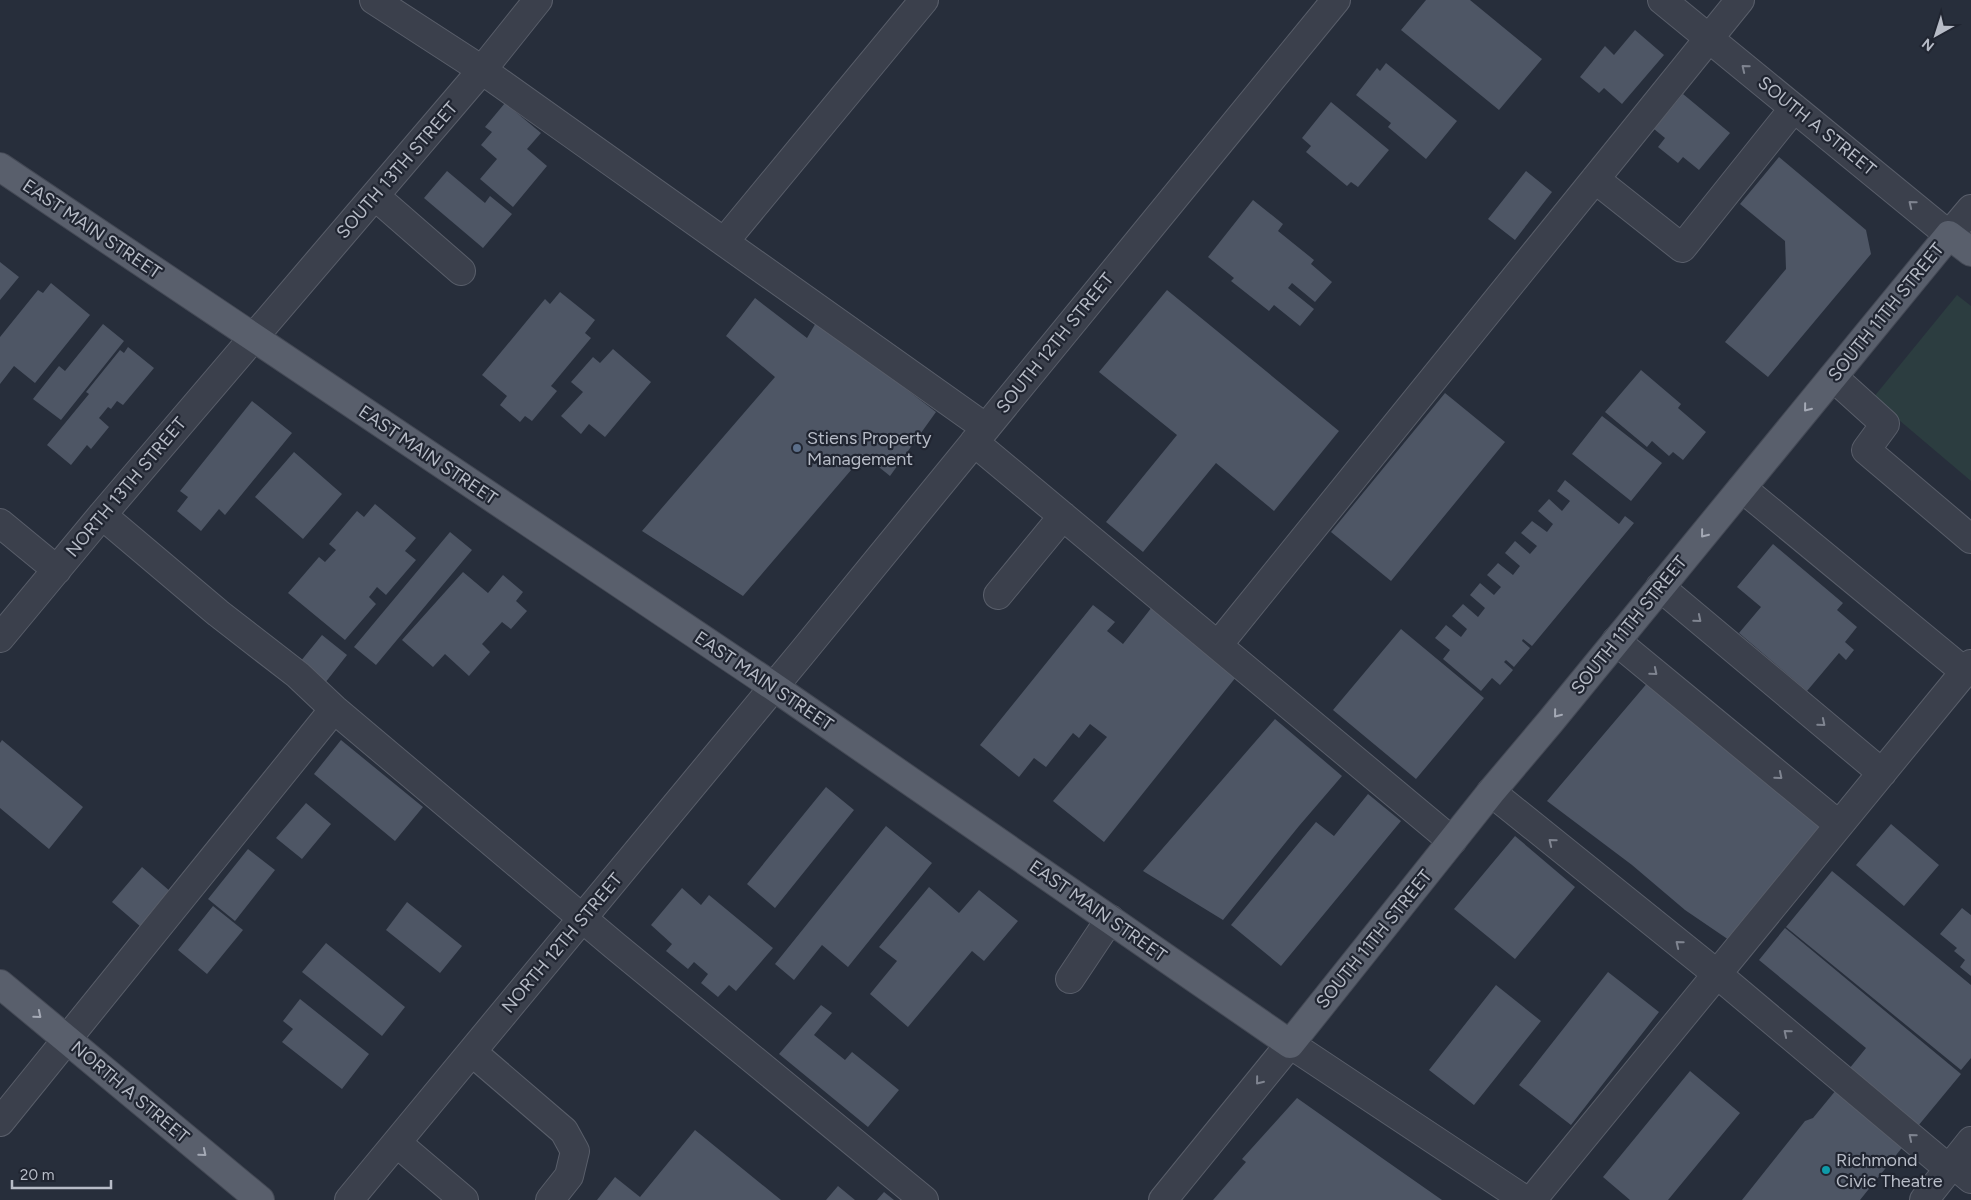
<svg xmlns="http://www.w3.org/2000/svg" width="1971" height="1200" viewBox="0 0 1971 1200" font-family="Figtree,sans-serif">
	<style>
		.grass { fill: #2c3d40 }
		.building { fill: #4e5665 }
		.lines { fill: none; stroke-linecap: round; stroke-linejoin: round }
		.minor-casing { stroke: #595e6a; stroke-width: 30 }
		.major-casing { stroke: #444955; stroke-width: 30 }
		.minor { stroke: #3b404c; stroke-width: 28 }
		.major { stroke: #595f6c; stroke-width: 28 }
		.oneway { stroke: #7f8490 }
		.oneway2 { stroke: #a4a9b5 }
		.service-dot { fill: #5c6f8a; stroke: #202531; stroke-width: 2 }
		.culture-dot { fill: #0f9aa8; stroke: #202531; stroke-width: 2 }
		.labels { text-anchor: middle; stroke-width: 4.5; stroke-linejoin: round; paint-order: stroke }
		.street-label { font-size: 18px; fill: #b7bcc7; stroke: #202531 }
		.poi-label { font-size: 18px; fill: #b7bcc7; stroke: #202531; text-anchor: start }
	</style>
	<rect width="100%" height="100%" fill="#272e3b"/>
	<path class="grass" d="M1957,295L1971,306V481L1873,398Z"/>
	<path class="building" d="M1426,0H1470L1542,59L1499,110L1401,30Z
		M1635,30L1664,55L1622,104L1604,88L1599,93L1580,77L1605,46L1614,55Z
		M1386,63L1457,121L1426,159L1388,127L1391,123L1356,95L1377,68L1380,71Z
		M1683,94L1730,133L1699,170L1683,157L1678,163L1658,147L1665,138L1654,129Z
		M1331,102L1389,150L1358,187L1351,182L1347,186L1306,152L1311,146L1302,138Z
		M505,103L541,133L527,149L547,166L513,207L480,179L497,159L481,145L492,132L485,127Z
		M1779,157L1866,230L1871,254L1768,377L1725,342L1786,269L1785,241L1740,204Z
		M447,171L485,203L490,196L512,214L483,248L424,198Z
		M1526,171L1552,192L1515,240L1488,219Z
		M1253,200L1283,224L1278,231L1314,260L1311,264L1332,282L1315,302L1292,283L1288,288L1314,309L1300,326L1274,305L1269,311L1231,281L1234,278L1208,257Z
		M0,262L19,277L0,300Z
		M51,283L90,315L35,383L14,366L0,384V337L38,290L43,293Z
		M1167,290L1339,431L1274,511L1216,463L1143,552L1106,522L1177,435L1099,372Z
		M560,292L595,320L585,333L591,338L551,386L557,391L532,421L525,416L520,422L500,405L507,396L482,375L545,299L550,304Z
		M755,298L807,338L817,321L936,412L890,476L864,455L743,596L642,531L775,377L726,336Z
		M103,324L124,341L61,420L33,399L59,366L65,371Z
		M128,347L154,368L123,405L117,401L111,409L108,407L99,418L109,427L91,449L87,445L71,465L47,445L89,394L86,392L120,350L124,353Z
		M613,349L651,382L605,437L589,424L581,434L561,416L583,392L571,382L593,357L600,363Z
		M1641,370L1681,404L1678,408L1706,432L1683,460L1673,452L1669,456L1652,441L1647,447L1605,412Z
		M1445,393L1505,442L1391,581L1331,532Z
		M252,401L292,433L225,515L219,509L201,531L177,511L188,497L180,491Z
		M1602,416L1662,463L1631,501L1572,454Z
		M294,452L342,494L303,539L255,497Z
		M1565,480L1619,524L1625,516L1634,523L1532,646L1523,639L1522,641L1530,648L1514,667L1506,660L1504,662L1513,670L1500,685L1492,678L1481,691L1443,659L1450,650L1435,638L1446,625L1461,637L1467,629L1452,616L1463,604L1478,617L1485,608L1470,595L1480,583L1494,595L1501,587L1487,575L1498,563L1513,575L1520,566L1505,553L1515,541L1530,554L1537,546L1521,533L1532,521L1547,532L1553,524L1538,511L1549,499L1562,511L1570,501L1557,491Z
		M375,504L416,538L405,551L416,560L386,595L377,587L369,597L376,604L345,640L288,593L319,557L325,562L336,550L329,544L357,511L364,517Z
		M450,532L472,550L376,665L354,647Z
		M1773,544L1843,603L1837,610L1857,627L1845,642L1854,650L1846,660L1839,653L1807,691L1739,633L1761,607L1737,587Z
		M463,572L488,593L503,575L523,592L516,601L527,611L511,629L502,622L482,644L490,652L469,676L445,654L433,667L402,640Z
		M1093,605L1115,622L1107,631L1123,644L1152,607L1236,677L1104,842L1053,801L1107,737L1090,724L1079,738L1073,733L1046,767L1034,758L1019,777L980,745Z
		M1401,629L1484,698L1416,779L1333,710Z
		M322,635L347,655L325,683L300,662Z
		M1649,681L1821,825L1729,940L1685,910L1632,865L1547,801Z
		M1275,719L1342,776L1299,826L1223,920L1143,871Z
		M2,740L83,807L49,849L0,808V743Z
		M341,740L423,807L395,841L314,774Z
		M826,787L854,810L775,908L747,884Z
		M1368,794L1401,821L1281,966L1231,925L1316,822L1334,836Z
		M306,803L331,824L302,859L276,838Z
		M1891,824L1939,865L1904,906L1856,865Z
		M886,826L932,863L848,967L822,945L794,980L775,964Z
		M1515,836L1575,887L1515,959L1454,909Z
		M248,849L275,870L235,921L208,899Z
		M142,867L171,892L141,927L112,902Z
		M1832,871L1971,985V1058L1961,1070L1786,927Z
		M929,887L959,913L979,890L1018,921L984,961L972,951L908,1027L870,994L897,961L879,947Z
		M682,888L701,905L709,895L773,948L736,991L729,985L718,997L701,983L708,974L694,962L688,969L666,951L672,944L651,925Z
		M407,902L462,946L440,973L386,930Z
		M213,906L243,930L207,974L178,950Z
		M1962,908L1971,915V976L1960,967L1965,960L1954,951L1957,948L1940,934Z
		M1785,928L1961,1074L1918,1126L1849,1069L1866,1048L1759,960Z
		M326,943L405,1007L382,1036L302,972Z
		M1608,972L1659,1012L1571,1125L1519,1085Z
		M1496,985L1541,1021L1474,1105L1429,1070Z
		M300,999L369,1054L342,1089L282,1042L293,1029L283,1021Z
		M821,1005L832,1013L814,1035L845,1060L852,1052L899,1090L868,1127L779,1054Z
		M1690,1071L1740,1113L1668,1200H1630L1603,1177Z
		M1841,1084L1909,1139L1860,1200H1742L1805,1121L1813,1118Z
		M1297,1098L1382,1158L1442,1200H1213L1246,1162L1242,1159Z
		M695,1130L781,1200H597L615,1177L640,1197Z
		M838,1186L855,1200H826Z
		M884,1192L894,1200H877Z"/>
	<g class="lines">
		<defs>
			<path id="minor" d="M374,0L482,70L986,428
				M1662,0L1949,235L1971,209
				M1595,179L1682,248L1794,108
				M375,196L461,271
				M724,242L924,0
				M1833,377L1885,424L1866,450L1971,539
				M974,442L1452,841
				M1742,488L1965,672
				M102,515L218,613L298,675L334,709L614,945L924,1200
				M0,523L57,570
				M1660,587L1882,773
				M998,595L1063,516
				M0,638L102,515L482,70L538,0
				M1616,641L1839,825
				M1218,645L1740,0
				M1491,792L1717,974L1949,1169
				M1070,979L1110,919
				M472,1052L564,1131L575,1151L569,1176L550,1200
				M0,1122L334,709
				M397,1143L464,1200
				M1953,1164L1971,1179
				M349,1200L801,654L1336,0
				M1163,1200L1290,1044L1525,1200
				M1532,1200L1971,664
				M1924,1200L1971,1141"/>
			<path id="major" d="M0,167L774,687L1290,1044L1491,792L1550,722L1949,235L1971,252
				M0,984L260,1200"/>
		</defs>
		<use href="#minor" class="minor-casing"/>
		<use href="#major" class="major-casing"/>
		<use href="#minor" class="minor"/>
		<use href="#major" class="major"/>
	</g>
	<defs><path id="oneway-chevron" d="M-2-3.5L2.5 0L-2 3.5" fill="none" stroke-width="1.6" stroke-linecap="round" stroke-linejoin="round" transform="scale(1.25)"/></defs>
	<g class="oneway">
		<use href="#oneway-chevron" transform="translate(1745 68) rotate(-141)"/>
		<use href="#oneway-chevron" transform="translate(1912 204) rotate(-141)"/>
		<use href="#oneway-chevron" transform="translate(1698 619) rotate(40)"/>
		<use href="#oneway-chevron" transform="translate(1654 672) rotate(40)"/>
		<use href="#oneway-chevron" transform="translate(1822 723) rotate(40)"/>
		<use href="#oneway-chevron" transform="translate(1779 776) rotate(40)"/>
		<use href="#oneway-chevron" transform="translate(1552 842) rotate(-141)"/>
		<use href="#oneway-chevron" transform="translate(1679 944) rotate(-141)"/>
		<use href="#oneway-chevron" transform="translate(1787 1033) rotate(-140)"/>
		<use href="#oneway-chevron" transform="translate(1259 1081) rotate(129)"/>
		<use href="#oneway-chevron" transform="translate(1912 1137) rotate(-140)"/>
	</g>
	<g class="oneway2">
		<use href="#oneway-chevron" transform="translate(1807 408) rotate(129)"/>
		<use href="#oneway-chevron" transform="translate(1704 534) rotate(129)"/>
		<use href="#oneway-chevron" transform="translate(1557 714) rotate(129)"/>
		<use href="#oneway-chevron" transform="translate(38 1015) rotate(40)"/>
		<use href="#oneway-chevron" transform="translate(203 1153) rotate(40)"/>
	</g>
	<circle class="service-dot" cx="797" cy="448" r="5"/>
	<circle class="culture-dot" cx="1826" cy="1170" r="5"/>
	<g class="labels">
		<g class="street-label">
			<text transform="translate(1817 126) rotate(39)" y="6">SOUTH A STREET</text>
			<text transform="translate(397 170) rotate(-49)" y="6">SOUTH 13TH STREET</text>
			<text transform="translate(92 229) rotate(34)" y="6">EAST MAIN STREET</text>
			<text transform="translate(1886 312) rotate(-51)" y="6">SOUTH 11TH STREET</text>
			<text transform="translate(1055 343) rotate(-51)" y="6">SOUTH 12TH STREET</text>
			<text transform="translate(428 455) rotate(34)" y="6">EAST MAIN STREET</text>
			<text transform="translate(126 487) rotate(-50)" y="6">NORTH 13TH STREET</text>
			<text transform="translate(1629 625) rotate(-51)" y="6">SOUTH 11TH STREET</text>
			<text transform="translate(764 681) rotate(34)" y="6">EAST MAIN STREET</text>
			<text transform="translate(1098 911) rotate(35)" y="6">EAST MAIN STREET</text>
			<text transform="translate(1374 939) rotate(-51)" y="6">SOUTH 11TH STREET</text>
			<text transform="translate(562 943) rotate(-50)" y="6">NORTH 12TH STREET</text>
			<text transform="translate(130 1092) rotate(40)" y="6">NORTH A STREET</text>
		</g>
		<g class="poi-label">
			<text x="807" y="444">Stiens Property<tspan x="807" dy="21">Management</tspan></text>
			<text x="1836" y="1166">Richmond<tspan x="1836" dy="21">Civic Theatre</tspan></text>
		</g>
	</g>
	<g transform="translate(1936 35) rotate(219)" stroke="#202531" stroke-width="4" paint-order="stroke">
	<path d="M0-4L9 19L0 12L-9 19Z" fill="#b7bcc7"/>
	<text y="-8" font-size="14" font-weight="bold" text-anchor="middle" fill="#b7bcc7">N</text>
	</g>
	<path d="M12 1180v8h99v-8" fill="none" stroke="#b7bcc7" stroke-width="2.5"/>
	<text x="20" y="1180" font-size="15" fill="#b7bcc7" stroke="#202531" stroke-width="4" paint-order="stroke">20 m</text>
</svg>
